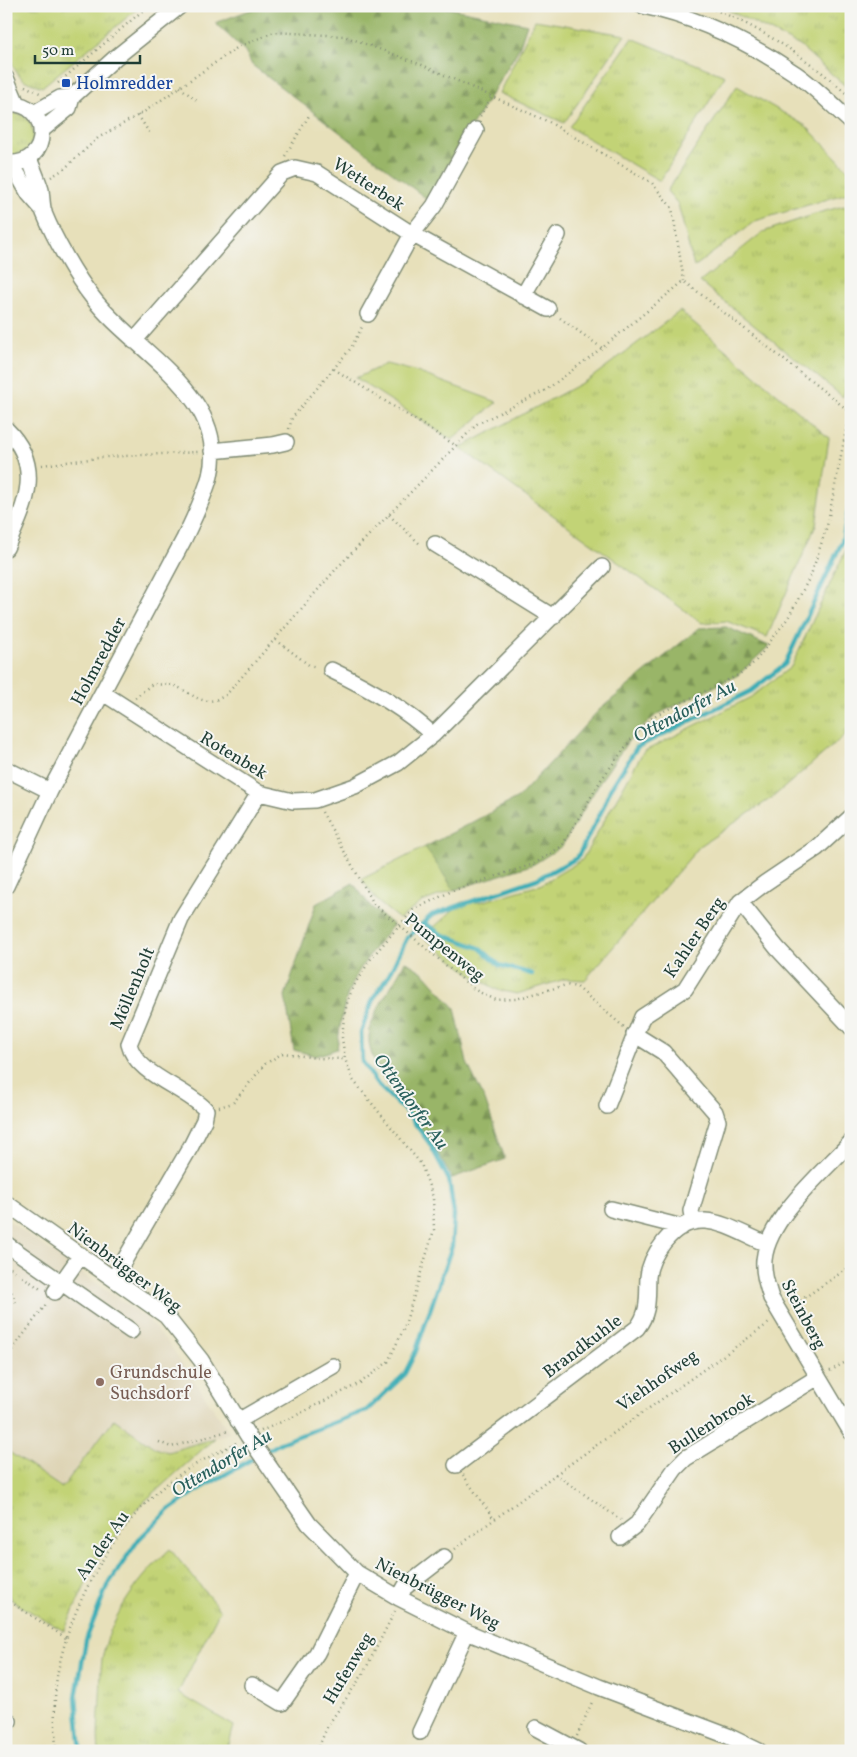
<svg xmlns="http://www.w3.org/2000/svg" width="857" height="1757" viewBox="0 0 857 1757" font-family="Vollkorn,serif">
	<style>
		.built { fill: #ded4b5 }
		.grass { fill: url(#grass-tufts); stroke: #708855 }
		.forest { fill: url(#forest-firs); stroke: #5c794e }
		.green { fill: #c2d376; stroke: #708855 }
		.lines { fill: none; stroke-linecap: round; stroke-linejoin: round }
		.stream { stroke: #3cadb6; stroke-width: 4.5 }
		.minor-casing { stroke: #838e77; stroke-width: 18 }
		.path { stroke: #838e77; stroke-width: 2.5; stroke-dasharray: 1 4; stroke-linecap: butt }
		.minor { stroke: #fff; stroke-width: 15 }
		.transit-dot { fill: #1a4fb4; stroke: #f6f6f2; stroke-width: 2 }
		.education-dot { fill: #8d6e63; stroke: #f6f6f2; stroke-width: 2 }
		.labels { text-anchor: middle; stroke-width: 4; stroke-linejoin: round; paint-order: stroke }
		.transit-label { font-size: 18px; fill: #164399; stroke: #f6f6f2; text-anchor: start }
		.street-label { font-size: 18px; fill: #1f3d34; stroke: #f6f6f2 }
		.education-label { font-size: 18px; fill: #785e54; stroke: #f6f6f2; text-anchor: start }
		.water-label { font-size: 19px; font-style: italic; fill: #285f5b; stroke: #f6f6f2 }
	</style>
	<defs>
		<pattern id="grass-tufts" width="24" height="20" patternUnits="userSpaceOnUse" patternTransform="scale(1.25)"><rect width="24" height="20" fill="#c2d376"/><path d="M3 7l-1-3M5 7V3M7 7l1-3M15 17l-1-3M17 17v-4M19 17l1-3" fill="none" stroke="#a6b667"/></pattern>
		<pattern id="forest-firs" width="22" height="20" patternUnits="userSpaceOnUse" patternTransform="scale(1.25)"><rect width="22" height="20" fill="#99b567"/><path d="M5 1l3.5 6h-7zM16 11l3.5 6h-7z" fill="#7c9456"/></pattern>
	</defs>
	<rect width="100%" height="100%" fill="#f6f6f2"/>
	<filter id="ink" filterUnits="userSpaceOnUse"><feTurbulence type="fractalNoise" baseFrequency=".02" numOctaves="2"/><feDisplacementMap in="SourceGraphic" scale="10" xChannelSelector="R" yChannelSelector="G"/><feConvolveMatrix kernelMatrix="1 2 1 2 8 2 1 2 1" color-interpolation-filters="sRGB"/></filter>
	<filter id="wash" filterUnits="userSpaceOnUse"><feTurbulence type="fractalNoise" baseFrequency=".0096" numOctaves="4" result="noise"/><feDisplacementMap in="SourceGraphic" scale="20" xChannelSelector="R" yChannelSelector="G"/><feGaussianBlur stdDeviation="1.12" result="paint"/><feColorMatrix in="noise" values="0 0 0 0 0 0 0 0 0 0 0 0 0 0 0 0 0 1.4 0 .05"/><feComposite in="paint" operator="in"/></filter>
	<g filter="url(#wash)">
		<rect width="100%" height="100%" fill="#e7e0ba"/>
		<path class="built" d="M6,1219L147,1319L169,1344L230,1433L168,1452L155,1448L114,1419L62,1489L6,1450Z"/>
		<path class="grass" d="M6,6H141L42,87C37,85 29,83 24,80C3,63 6,29 6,6Z
			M720,6H851V91L800,46Z
			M535,20L625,35L564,123L499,93Z
			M632,38L725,76L660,181L569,127Z
			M737,86L806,126L851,173V192L755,221L694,267L678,204L667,191Z
			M6,112L23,115C43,133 32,156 6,156Z
			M851,204V369L843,397L700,282L763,232L818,213Z
			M680,311L829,438L816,525L767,637L726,621L702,623L460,448L591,378Z
			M851,539V730L773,797L700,846L585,980L565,979L517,994L498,990L476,978L423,937L462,902H481L540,885L582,860L643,752L751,697L791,667Z
			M114,1419L155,1448L168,1452L215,1438L136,1509L95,1564L64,1631L14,1602L6,1592V1450L62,1488Z
			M170,1549L220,1610L178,1693L234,1726L227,1751H99C97,1733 99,1715 100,1697C101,1683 100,1668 103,1655C111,1614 141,1576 170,1549Z"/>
		<path class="forest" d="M261,6H438L527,24L519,48L511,62L427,199L252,65L245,51L215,23Z
			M726,627L769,646L738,675L656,715L629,740L601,780L562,846L534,864L454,890L425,847L518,798L599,710L699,628Z
			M353,883L371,907L393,925C379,943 364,960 354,980C343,1000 340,1026 337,1049L316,1056L294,1050L285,996L316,904Z
			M405,961L424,973L455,1008L467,1063L485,1100L505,1159L452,1178C445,1166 438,1153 431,1142C414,1117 370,1070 369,1041C368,1014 395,985 405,961Z"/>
		<path class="green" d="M386,364L414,371L497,402L452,440L356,378Z
			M425,847L454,890L422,902L399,919L378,902L362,879Z"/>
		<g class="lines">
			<path class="stream" d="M424,923L441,934L480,948L499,965L532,974
				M81,1751L76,1697L86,1640L107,1586L139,1539L169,1510L198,1490L280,1443L367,1410L404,1375L416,1351L452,1246L454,1215L449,1180L430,1144L408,1114L378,1085L362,1061L361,1032L373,999L389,975L407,938L432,915L537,879L577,858L602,810L610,790L637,747L751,691L785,664L842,542L851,497"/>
		</g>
	</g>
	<g filter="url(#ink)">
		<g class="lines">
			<defs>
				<path id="minor" d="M643,6C697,17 750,43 796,74C816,88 833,106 851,122
					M6,78L17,104
					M6,104C53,99 53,168 6,163
					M34,113L60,98L72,97
					M42,130L69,108L72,97L115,58L180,6
					M12,164L29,194L44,211
					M523,296L558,235
					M368,314L412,234L434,206L476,130
					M134,341L282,173L295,168L317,173L412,234L548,309
					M6,429C45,467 25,506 6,548
					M212,451L273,445L286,442
					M435,544L553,617
					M331,670C367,687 404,708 433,735
					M103,693L259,793L293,801L315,800L355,786L398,763L433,735L602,567
					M6,769L50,791
					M6,886L50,791L184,539C194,518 204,498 210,476C230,396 133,351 93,298C76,277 54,238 44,213C42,206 42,198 41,190C38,180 33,169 29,158
					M740,902L777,948L851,1027
					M634,1034L663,1052L715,1112L718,1121L691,1211L693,1222
					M607,1106L642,1017L685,989L740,902L765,883L817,848L851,817
					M851,1142C823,1172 768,1218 764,1260C763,1273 767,1285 771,1298L851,1432
					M6,1203L166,1316L201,1360L248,1436L309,1524L357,1573L399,1598L467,1632L599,1687L728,1736L759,1751
					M611,1209L682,1227
					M6,1244L131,1331
					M114,1278L191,1146L204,1120L206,1110C185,1087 136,1075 129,1044L181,919L259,793
					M55,1292L81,1255
					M238,1421L333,1366
					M456,1465L637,1328C650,1312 647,1296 648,1277C649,1264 656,1252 664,1242C697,1201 731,1230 767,1244
					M620,1537L637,1524L675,1469L686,1458L818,1377
					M399,1598L405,1587L444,1557
					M252,1685L282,1703L317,1653L357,1573
					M6,1722L9,1721
					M536,1728L579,1751
					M420,1732L467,1632"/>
			</defs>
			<use href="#minor" class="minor-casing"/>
			<path class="path" d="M705,6C759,26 809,58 851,98
				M58,83L148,6
				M25,86L40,93
				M180,87L198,102
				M138,115L150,134
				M480,116L492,96
				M285,156L310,114
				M51,177L64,169L98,138L144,112L238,47L274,32L344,36L422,65L549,122L652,183L672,208L684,281
				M560,318L602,348
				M334,369L455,445
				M289,429L292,418L351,348L362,327
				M42,465L106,457L198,452
				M389,515L421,545
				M276,640L309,665L317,667
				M135,698L152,684C158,685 166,684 172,685C194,692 201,710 226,695L337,568L477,424L546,390L602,348L684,281L849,411
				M322,812L374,904L475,990L496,1000L516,999L566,985L577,987L624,1027
				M219,1107L233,1103L265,1064L283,1053L316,1058L345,1059
				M6,1265L42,1290
				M6,1278L16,1303
				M792,1306L851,1266
				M6,1358L47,1303
				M830,1371L851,1359
				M261,1431L297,1415L360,1383L388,1362L404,1328L434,1230L433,1197L421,1164L353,1080L345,1059L342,1038L344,1017L348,999L356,982L372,957L413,910L454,890L534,864L562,846L601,780L641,726L656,715L738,675L755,662L788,618L811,575L827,526L851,405
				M159,1442L171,1447L228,1431
				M555,1474L621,1520
				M463,1475L494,1519
				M455,1549C558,1470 665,1398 769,1323
				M6,1599L66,1638
				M577,1736L593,1700
				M56,1751C55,1724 53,1698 58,1671C71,1605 112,1530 164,1486C186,1468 211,1456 236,1443
				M317,1751L328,1725L363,1674L395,1611"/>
			<use href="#minor" class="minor"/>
		</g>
	</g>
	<rect class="transit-dot" x="61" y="78" width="10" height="10" rx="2.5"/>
	<circle class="education-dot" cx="100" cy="1382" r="5"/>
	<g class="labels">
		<g class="transit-label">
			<text x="76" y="89">Holmredder</text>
		</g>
		<g class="street-label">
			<text transform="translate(369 184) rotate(33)" y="6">Wetterbek</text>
			<text transform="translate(98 661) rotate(-62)" y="6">Holmredder</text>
			<text transform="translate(234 755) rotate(31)" y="6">Rotenbek</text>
			<text transform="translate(694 937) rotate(-56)" y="6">Kahler Berg</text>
			<text transform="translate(445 947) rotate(39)" y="6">Pumpenweg</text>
			<text transform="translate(132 988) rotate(-67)" y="6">Möllenholt</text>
			<text transform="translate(125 1267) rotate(37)" y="6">Nienbrügger Weg</text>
			<text transform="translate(804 1314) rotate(62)" y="6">Steinberg</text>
			<text transform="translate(582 1346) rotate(-37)" y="6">Brandkuhle</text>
			<text transform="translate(657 1380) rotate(-35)" y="6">Viehhofweg</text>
			<text transform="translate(711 1423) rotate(-33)" y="6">Bullenbrook</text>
			<text transform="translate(102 1545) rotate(-55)" y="6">An der Au</text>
			<text transform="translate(438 1593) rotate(27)" y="6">Nienbrügger Weg</text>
			<text transform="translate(348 1668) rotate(-59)" y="6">Hufenweg</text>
		</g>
		<g class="education-label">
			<text x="110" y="1378">Grundschule<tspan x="110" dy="21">Suchsdorf</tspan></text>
		</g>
		<g class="water-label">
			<text transform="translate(684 710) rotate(-28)" y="7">Ottendorfer Au</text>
			<text transform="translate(412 1101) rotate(54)" y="7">Ottendorfer Au</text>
			<text transform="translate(221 1462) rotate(-31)" y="7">Ottendorfer Au</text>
		</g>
	</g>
	<rect width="857" height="1757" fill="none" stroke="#f6f6f2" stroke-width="25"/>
	<path d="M35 55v8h105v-8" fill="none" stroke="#1f3d34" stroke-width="2.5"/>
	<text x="42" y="55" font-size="15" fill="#1f3d34" stroke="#f6f6f2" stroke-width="4" paint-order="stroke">50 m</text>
</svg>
